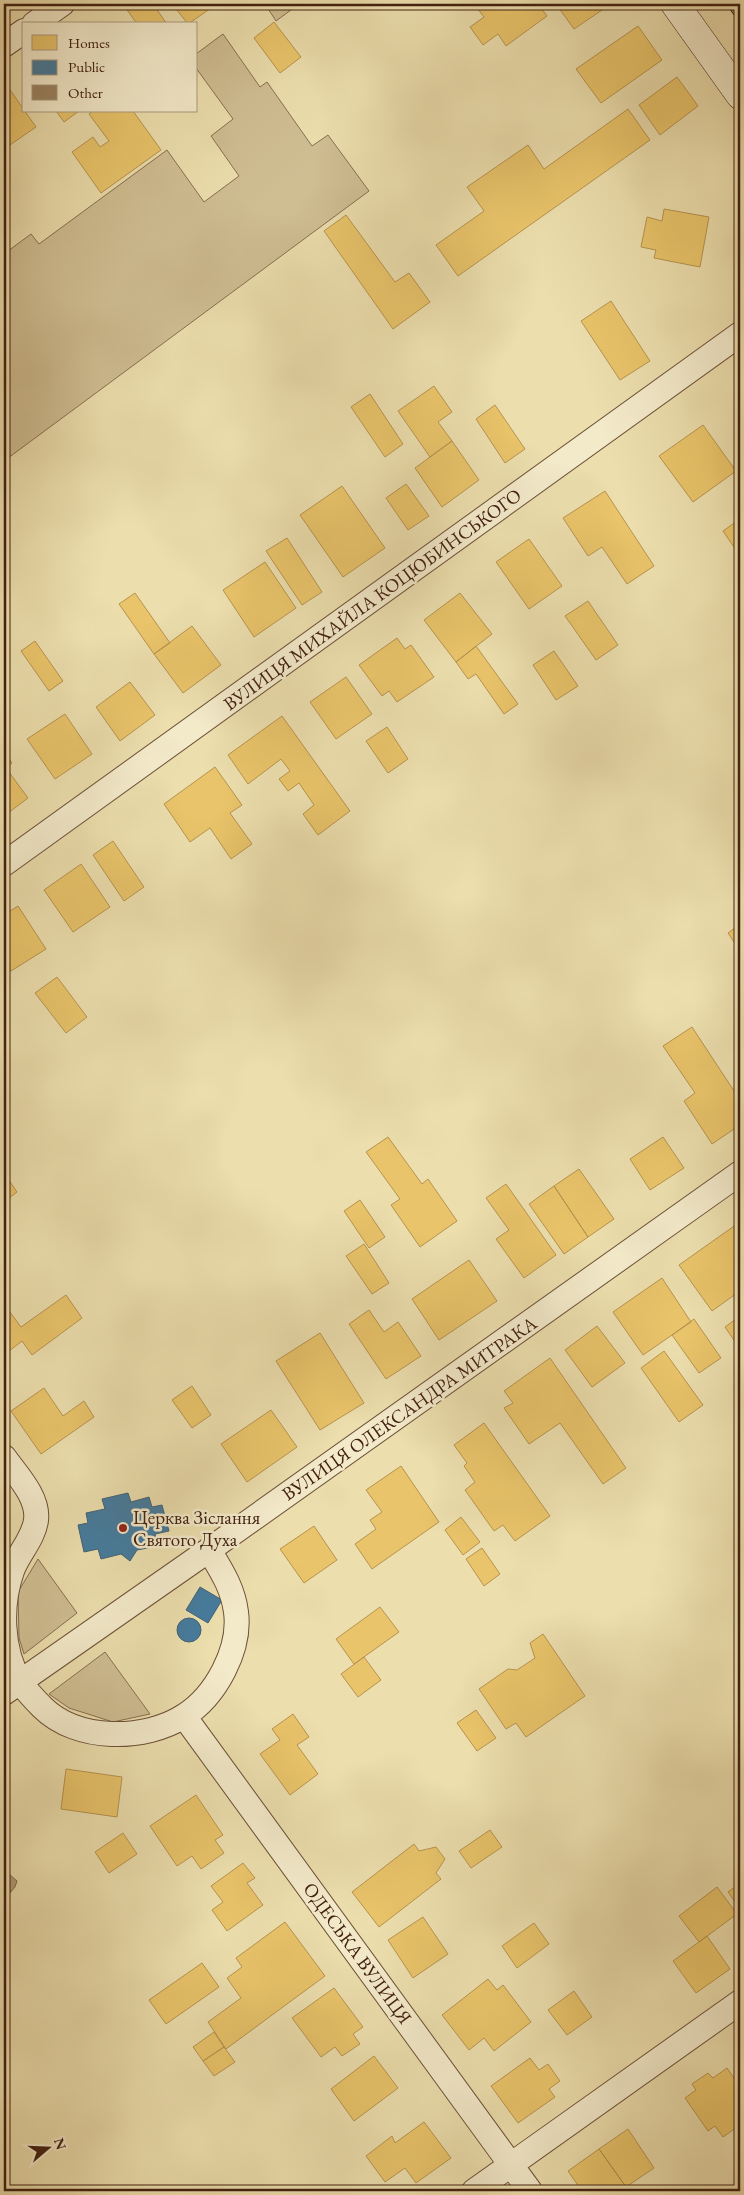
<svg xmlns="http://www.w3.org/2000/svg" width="744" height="2195" viewBox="0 0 744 2195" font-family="'EB Garamond',serif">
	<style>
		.green { fill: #cfbe92; stroke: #886f52 }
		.water { fill: #b29d78; stroke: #856b4f }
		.homes { fill: #e9c46a; stroke: #b7934f }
		.public { fill: #457b9d; stroke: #446073 }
		.building { fill: #9a8362; stroke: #422011 }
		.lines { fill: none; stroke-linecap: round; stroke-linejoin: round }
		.street-casing { stroke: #6c5038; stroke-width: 26 }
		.secondary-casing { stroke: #422011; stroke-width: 29 }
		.street { stroke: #f3eaca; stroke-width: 24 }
		.secondary { stroke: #f3eaca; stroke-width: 28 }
		.poi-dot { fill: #8f2418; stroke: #f3eaca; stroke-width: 2 }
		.labels { text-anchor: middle; stroke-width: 5; stroke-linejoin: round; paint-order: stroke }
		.street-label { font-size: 19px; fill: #422011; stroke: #f3eaca }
		.poi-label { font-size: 19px; fill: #422011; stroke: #f3eaca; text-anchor: start }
	</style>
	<rect width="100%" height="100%" fill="#ecdead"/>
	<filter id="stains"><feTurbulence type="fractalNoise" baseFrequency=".004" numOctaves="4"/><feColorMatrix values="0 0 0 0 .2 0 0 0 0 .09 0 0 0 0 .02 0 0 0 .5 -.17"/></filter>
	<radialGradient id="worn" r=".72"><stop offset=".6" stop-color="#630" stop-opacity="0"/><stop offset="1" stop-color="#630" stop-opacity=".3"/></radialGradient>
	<path class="green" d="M265,4H299L276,21Z
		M223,34L260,87L267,82L312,146L328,135L369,191L4,461V254L31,234L39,244L167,150L204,202L239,176L211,136L233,119L196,68V54Z
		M38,1559L77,1613L24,1654L19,1638L18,1592Z
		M105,1652L150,1714L113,1722L69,1708L49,1694Z"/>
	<path class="water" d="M9,1874L17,1881L15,1887L4,1900V1879Z"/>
	<path class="homes" d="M123,4H153L167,24H137Z
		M172,4H217L188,24Z
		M474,4H538L547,16L506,46L498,34L483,45L470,27L484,17Z
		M556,4H611L574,29Z
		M274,22L301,57L280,73L254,38Z
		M638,26L662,60L601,103L576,69Z
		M677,77L698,106L660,135L639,105Z
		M8,87L36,127L4,149V90Z
		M628,109L650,140L458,276L436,245L484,211L467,187L528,145L544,169Z
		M56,111H79L64,122Z
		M93,111H133L161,150L101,193L72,152L93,137L100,147L109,141L89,114Z
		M664,209L709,217L700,267L654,258L656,250L641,247L647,217L662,221Z
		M346,215L395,282L409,273L430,302L393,329L324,231Z
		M611,301L650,361L620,380L581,321Z
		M434,386L452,412L438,422L452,441L430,457L398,411Z
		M370,394L403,444L385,457L351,407Z
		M495,405L525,449L505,463L476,419Z
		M703,425L736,471L693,502L659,456Z
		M452,441L479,480L442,507L415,468Z
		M406,484L429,516L408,530L386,498Z
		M342,486L385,548L343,577L300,515Z
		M605,491L654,566L627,584L602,547L588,556L563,518Z
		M740,519V556L723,531Z
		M287,538L322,592L302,605L266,551Z
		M529,539L562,586L529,609L496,562Z
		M265,562L296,608L254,637L223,590Z
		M135,593L170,643L154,654L119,604Z
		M460,593L492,634L456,662L424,620Z
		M588,601L618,645L596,660L565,616Z
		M192,626L221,665L183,693L154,654Z
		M397,638L405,649L411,645L434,677L397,702L389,691L382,696L359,665Z
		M35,641L63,681L49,691L21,651Z
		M476,646L518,704L504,714L476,674L468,679L456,662Z
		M554,651L578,686L556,700L533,665Z
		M346,677L372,714L336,739L310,702Z
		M130,682L155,715L120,741L96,707Z
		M65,714L92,754L55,779L27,739Z
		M282,716L350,811L318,835L303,814L314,805L299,783L288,791L279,779L290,771L281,759L248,784L228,755Z
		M387,727L408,759L388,773L366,741Z
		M4,752L12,763L6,768L28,798L4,816Z
		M215,767L242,805L230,813L252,844L231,859L210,828L190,842L164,804Z
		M113,841L144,887L124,901L93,855Z
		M81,864L110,907L73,932L44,890Z
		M18,906L46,949L11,971L4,959V915Z
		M740,924V951L728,933Z
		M57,977L87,1017L66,1033L35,993Z
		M692,1027L740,1100V1125L712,1144L684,1101L695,1093L663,1046Z
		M388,1137L422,1184L428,1179L457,1221L420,1247L391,1205L400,1199L366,1152Z
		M663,1137L684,1168L650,1190L630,1159Z
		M579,1169L614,1219L588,1237L554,1186Z
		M4,1173L17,1192L4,1202Z
		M506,1184L556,1255L524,1278L496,1239L509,1230L486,1198Z
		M554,1186L588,1237L564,1254L529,1204Z
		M360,1200L385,1237L369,1248L344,1211Z
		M737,1224L740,1228V1291L712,1311L679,1265Z
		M364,1244L389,1283L372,1294L346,1256Z
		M469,1260L497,1301L439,1340L412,1299Z
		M662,1278L691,1322L643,1355L613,1312Z
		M66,1295L82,1318L32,1355L22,1341L4,1355V1304L21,1327Z
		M369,1310L384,1332L398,1322L421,1356L386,1379L349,1324Z
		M740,1316V1349L725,1327Z
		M694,1319L721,1358L699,1373L672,1335Z
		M597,1326L625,1363L592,1387L565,1350Z
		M320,1333L364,1403L320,1430L276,1361Z
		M664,1351L703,1405L679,1422L641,1368Z
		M550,1358L626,1468L603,1484L560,1423L529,1444L504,1408L513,1403L504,1391Z
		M192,1386L211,1415L192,1428L172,1400Z
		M44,1388L63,1416L84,1401L94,1417L41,1454L11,1411Z
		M271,1410L297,1447L247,1482L221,1444Z
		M484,1423L550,1516L515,1541L503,1525L494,1531L465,1490L475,1482L464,1466L467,1463L454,1445Z
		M401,1466L439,1522L372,1569L355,1544L376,1529L370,1520L382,1512L366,1490Z
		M461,1517L480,1542L463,1555L445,1530Z
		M314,1526L337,1560L304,1583L280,1549Z
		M482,1548L500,1574L484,1586L466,1559Z
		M380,1607L399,1632L354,1664L336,1639Z
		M543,1634L585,1696L526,1737L516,1723L506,1729L479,1689L508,1669L517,1670L535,1658L530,1643Z
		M364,1657L381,1680L358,1697L341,1674Z
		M476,1710L496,1738L477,1751L457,1723Z
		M293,1714L309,1737L297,1745L318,1774L290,1795L260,1754L280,1740L272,1729Z
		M66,1769L122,1777L117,1817L61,1809Z
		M196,1795L223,1835L215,1840L224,1853L201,1869L192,1856L177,1866L150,1826Z
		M490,1830L502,1847L471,1868L459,1851Z
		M123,1833L137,1854L109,1873L95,1852Z
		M414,1844L419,1851L436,1847L445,1859L436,1873L441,1879L379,1927L352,1892Z
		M243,1863L255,1878L247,1883L263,1905L227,1931L212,1910L223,1902L211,1886Z
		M740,1883V1909L728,1892Z
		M717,1887L737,1914L699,1942L679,1916Z
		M423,1917L448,1954L413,1978L388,1940Z
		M285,1922L325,1976L226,2049L208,2022L241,1998L227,1978L242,1967L236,1958Z
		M534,1923L549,1944L517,1968L502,1946Z
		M707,1936L730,1969L696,1993L673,1961Z
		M202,1963L219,1987L166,2024L149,2000Z
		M488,1979L497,1990L503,1985L531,2022L494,2051L484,2038L469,2050L442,2015Z
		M334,1988L363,2027L353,2034L360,2044L342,2056L335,2047L321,2057L292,2018Z
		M574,1991L592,2017L567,2035L548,2010Z
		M214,2032L224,2047L203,2061L193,2047Z
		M224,2047L235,2062L214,2076L203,2061Z
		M374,2056L398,2088L354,2121L331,2089Z
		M530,2058L539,2070L548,2064L560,2081L549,2089L555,2097L518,2123L491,2086Z
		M727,2068L740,2087V2108L734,2112L740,2120V2125L723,2137L715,2126L708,2131L685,2098L696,2090L692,2084L708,2073L713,2078Z
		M424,2122L451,2158L416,2183L405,2168L385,2182L366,2156L392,2136L395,2143Z
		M628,2129L654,2168L626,2187L599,2149Z
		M599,2149L626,2187L629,2191H582L568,2171Z"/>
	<path class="public" d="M128,1493L131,1502L149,1497L152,1507L162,1505L169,1531L155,1534L158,1546L137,1550L130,1561L121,1554L101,1559L98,1549L84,1552L78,1525L88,1523L86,1513L105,1509L102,1499Z
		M200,1587L222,1600L208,1623L186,1610Z
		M177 1630a12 12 0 1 1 24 0a12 12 0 1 1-24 0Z"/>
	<path class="building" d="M726,4H740V23Z"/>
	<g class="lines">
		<defs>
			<path id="street" d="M34,24L62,4
				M4,45L24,31
				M4,864L740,334
				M4,1457C16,1474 39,1497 36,1520C34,1538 18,1554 12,1571C0,1605 1,1650 20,1682C26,1690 35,1700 42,1707C77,1742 145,1741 184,1716C216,1696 241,1649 236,1612C233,1588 221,1570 209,1550
				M4,1693L209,1550L740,1173
				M184,1716L530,2191
				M474,2191L740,2002"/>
			<path id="secondary" d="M675,4L740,95"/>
		</defs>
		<use href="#street" class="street-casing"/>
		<use href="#secondary" class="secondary-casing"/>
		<use href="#street" class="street"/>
		<use href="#secondary" class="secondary"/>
	</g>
	<circle class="poi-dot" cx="123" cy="1528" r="5"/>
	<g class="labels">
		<g class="street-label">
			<text transform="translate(372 599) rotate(-36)" y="7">ВУЛИЦЯ МИХАЙЛА КОЦЮБИНСЬКОГО</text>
			<text transform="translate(409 1408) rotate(-35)" y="7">ВУЛИЦЯ ОЛЕКСАНДРА МИТРАКА</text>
			<text transform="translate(358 1953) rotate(54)" y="7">ОДЕСЬКА ВУЛИЦЯ</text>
		</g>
		<g class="poi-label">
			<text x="133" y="1524">Церква Зіслання<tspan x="133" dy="22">Святого Духа</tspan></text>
		</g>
	</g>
	<rect width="744" height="2195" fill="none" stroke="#ecdead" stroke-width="20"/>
	<rect x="5" y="5" width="734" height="2185" fill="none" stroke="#422011" stroke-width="2.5"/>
	<rect x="10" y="10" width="724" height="2175" fill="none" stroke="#422011"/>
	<rect x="22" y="22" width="175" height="90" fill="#f3eaca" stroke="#ac9980"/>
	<rect x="32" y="35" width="25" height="15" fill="#e9c46a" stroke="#ac9980"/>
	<text x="68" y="48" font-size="15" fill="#422011">Homes</text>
	<rect x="32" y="60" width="25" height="15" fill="#457b9d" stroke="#ac9980"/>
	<text x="68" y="72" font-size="15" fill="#422011">Public</text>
	<rect x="32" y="85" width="25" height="15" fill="#9a8362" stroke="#ac9980"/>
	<text x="68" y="98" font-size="15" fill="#422011">Other</text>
	<g transform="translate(48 2148) rotate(71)" stroke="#f3eaca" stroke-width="4" paint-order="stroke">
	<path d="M0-4L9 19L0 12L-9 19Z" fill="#422011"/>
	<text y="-8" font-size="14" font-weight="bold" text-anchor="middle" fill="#422011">N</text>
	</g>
	<rect width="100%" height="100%" filter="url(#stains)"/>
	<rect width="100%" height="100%" fill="url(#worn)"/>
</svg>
